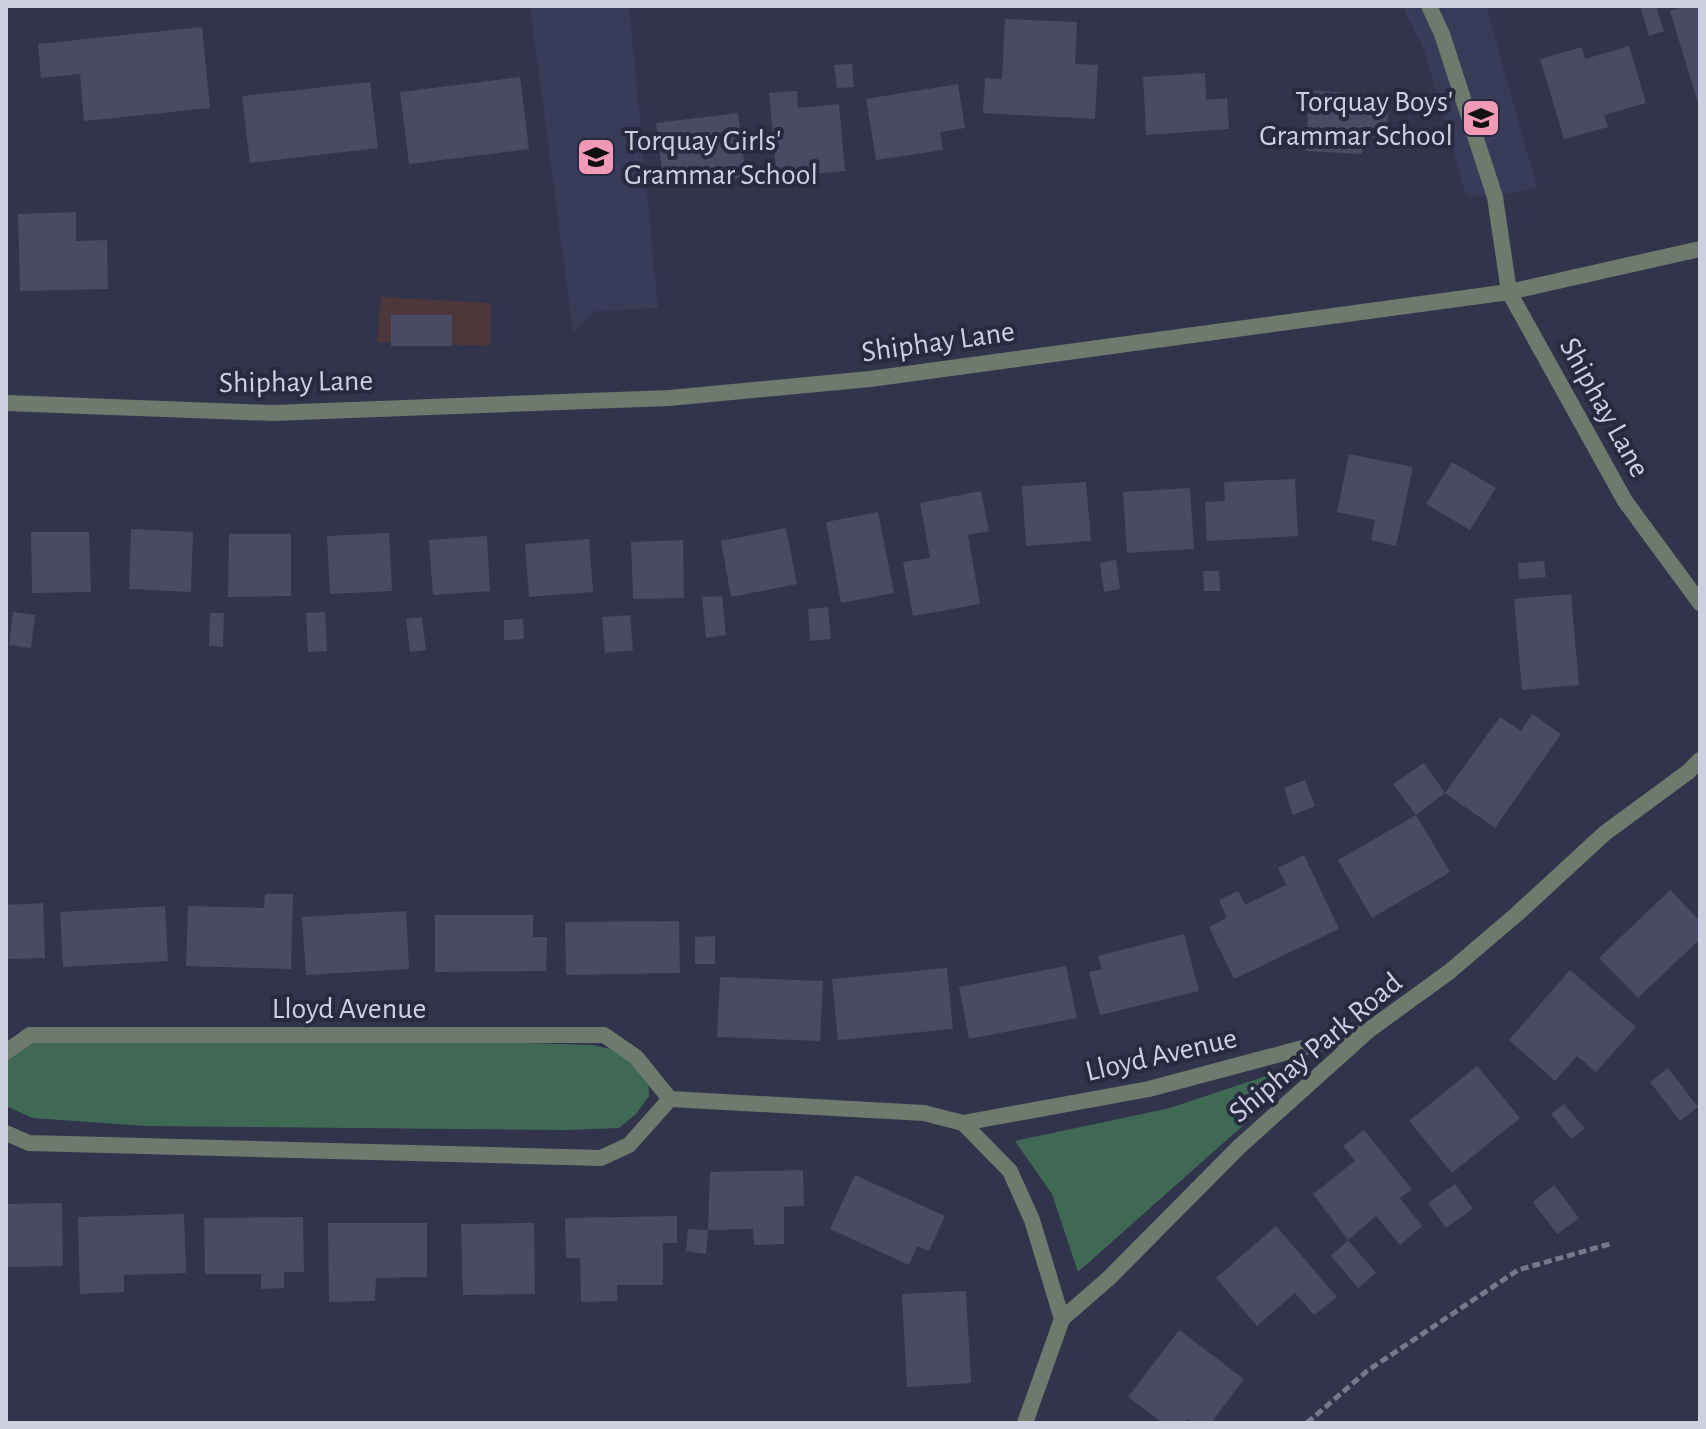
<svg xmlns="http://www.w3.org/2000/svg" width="1706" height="1429" viewBox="0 0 1706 1429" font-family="'Alegreya Sans',sans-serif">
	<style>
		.built { fill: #393c59 }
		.industrial { fill: #4c383a }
		.green { fill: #406955 }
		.building { fill: #484b63 }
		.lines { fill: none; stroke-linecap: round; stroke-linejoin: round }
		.path { stroke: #76788b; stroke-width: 5; stroke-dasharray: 8 4; stroke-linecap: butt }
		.service { stroke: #6d7a6d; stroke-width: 16 }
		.minor { stroke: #6d7a6d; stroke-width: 16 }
		.tertiary { stroke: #6d7a6d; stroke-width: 16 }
		.labels { text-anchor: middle; stroke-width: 8; stroke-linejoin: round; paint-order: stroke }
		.poi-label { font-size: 30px; fill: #ced0df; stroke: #282a40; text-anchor: end }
		.street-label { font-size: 30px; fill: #ced0df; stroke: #282a40 }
	</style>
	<rect width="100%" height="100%" fill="#32344b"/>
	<path class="built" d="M530,6H629L658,308L595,311L573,332Z
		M1402,6H1486L1537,187L1495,197L1466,195L1424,50Z"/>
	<path class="industrial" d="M381,297L491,303L490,346L377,342Z"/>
	<path class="green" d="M25,1036L422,1040L593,1045L618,1051L648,1078L649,1096L636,1114L619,1128L566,1130L145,1126L33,1118L8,1107L6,1102V1058Z
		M1284,1070L1302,1073L1078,1272L1052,1194L1015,1141L1170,1108Z"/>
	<path class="building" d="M1640,6H1656L1664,31L1649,36Z
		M1686,6H1700L1699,106L1670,11Z
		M1005,19L1077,22L1075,64L1098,65L1095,119L983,113L985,78L1002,79Z
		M202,27L210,108L84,121L80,74L41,78L38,44Z
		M1629,46L1646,103L1604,115L1608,127L1564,139L1540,59L1582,47L1585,59Z
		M852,64L854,87L837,88L834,65Z
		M1205,73L1206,100L1227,98L1229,129L1146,135L1143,77Z
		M520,77L529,149L409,164L400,92Z
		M370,82L378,148L250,163L242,96Z
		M958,84L965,128L940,132L943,150L876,160L866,99Z
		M1309,90L1389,96L1386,138L1363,137L1362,154L1306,151Z
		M797,91L798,108L839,104L845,171L777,177L769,93Z
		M738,113L746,177L664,187L656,123Z
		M76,212V241L107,240L108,289L20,291L18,214Z
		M391,315H452V346H391Z
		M1349,454L1413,467L1396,546L1371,540L1375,520L1337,512Z
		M1452,462L1496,488L1470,530L1426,504Z
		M1295,479L1298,536L1207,541L1205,502L1225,501L1224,482Z
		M1086,482L1091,541L1026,546L1022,486Z
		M1190,488L1194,549L1127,553L1123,492Z
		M981,491L989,531L968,535L980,604L913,616L903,562L930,558L920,503Z
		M878,512L894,593L841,603L826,522Z
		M786,528L797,584L731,597L721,541Z
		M131,529L193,532L191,592L129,589Z
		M31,532H89L91,592L32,593Z
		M389,533L392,591L330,594L327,536Z
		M229,534H291V596L228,597Z
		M487,536L490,591L433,595L429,540Z
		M589,539L593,592L529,597L525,544Z
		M683,540L684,598L633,599L631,542Z
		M1116,560L1120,589L1104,592L1100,563Z
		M1544,561L1546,577L1519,579L1518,563Z
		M1203,571H1219L1220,591H1204Z
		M1571,594L1579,685L1522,690L1514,599Z
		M722,596L726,635L706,638L702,597Z
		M828,607L831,639L810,641L808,609Z
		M13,612L35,615L31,648L9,645Z
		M325,612L327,651L308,652L306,613Z
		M210,613H224L223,647L209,646Z
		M630,615L633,650L605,653L602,617Z
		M422,617L426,650L410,652L406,619Z
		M523,619L524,639L504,640V620Z
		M1532,714L1561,734L1495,828L1445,793L1500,717L1521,731Z
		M1424,763L1445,793L1416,815L1393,784Z
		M1305,780L1315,806L1293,815L1284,788Z
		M1416,815L1450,872L1372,918L1338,860Z
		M1304,855L1339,929L1234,979L1209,927L1227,918L1219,900L1238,891L1245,905L1286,885L1278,868Z
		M1670,890L1700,921V939L1638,998L1599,958Z
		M265,894H293L291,969L186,966L188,906L264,908Z
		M43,903L45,958L6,959V905Z
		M165,906L168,961L63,967L60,912Z
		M406,911L409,969L306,975L302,917Z
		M435,915H533V937H547L546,971L435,972Z
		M679,921L680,973L566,975L565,922Z
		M1184,934L1199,991L1100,1015L1089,972L1102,969L1098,956Z
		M715,936V964H695V937Z
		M1066,966L1077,1018L969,1039L959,987Z
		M947,968L953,1029L838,1040L832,979Z
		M1570,970L1636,1027L1596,1072L1577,1056L1555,1081L1509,1040Z
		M720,977L823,981L820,1041L717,1037Z
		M1477,1066L1520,1118L1452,1173L1409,1121Z
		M1668,1068L1698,1107L1680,1121L1650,1082Z
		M1564,1104L1585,1129L1571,1139L1551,1114Z
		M1364,1130L1412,1189L1400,1198L1422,1226L1400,1245L1376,1216L1348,1240L1313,1194L1355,1161L1343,1146Z
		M803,1170L804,1206L784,1207V1244L754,1245L753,1229L708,1230L710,1172Z
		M855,1175L945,1216L929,1251L917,1246L909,1265L830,1229Z
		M1455,1184L1473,1209L1446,1228L1428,1203Z
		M1554,1185L1579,1218L1557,1234L1533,1202Z
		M62,1203L63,1266L6,1267V1204Z
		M184,1214L186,1273L124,1275V1292L80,1294L78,1217Z
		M677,1216V1243H663V1285H617V1301L581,1302L580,1258H566L565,1218Z
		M303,1217L304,1272H284V1288L261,1289V1274H205L204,1218Z
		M328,1223H427V1277L376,1278L375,1301L329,1302Z
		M534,1223L535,1294L463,1295L461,1224Z
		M1276,1226L1337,1297L1314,1315L1295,1293L1257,1326L1216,1278Z
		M688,1229L708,1230L706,1254L686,1251Z
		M1348,1240L1376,1273L1358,1288L1331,1256Z
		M966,1291L971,1383L907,1387L902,1294Z
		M1179,1330L1244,1379L1211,1423H1192L1187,1419L1184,1423H1163L1128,1397Z"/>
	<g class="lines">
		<path class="path" d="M1307,1423L1367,1371L1518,1270L1613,1243"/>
		<path class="service" d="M1429,6L1442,34L1495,197L1509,292"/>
		<path class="minor" d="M6,1052L30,1035H604L636,1057L670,1099
			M963,1123L1149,1089L1366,1031
			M6,1133L29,1143L601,1158L629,1145L670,1099L924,1113L963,1123L1010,1171L1032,1220L1062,1319
			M1025,1423L1062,1319L1109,1278L1239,1147L1369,1030L1449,972L1517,914L1605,833L1688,772L1700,760"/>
		<path class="tertiary" d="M1509,292L1625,501L1700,603
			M6,403L272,413L669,398L870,379L1509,292L1700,249"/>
	</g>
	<defs>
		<symbol id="school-square" viewBox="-11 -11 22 22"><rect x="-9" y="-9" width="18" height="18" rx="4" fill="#f09ab6" stroke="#282a40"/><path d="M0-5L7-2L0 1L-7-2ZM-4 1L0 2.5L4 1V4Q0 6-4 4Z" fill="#111"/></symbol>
	</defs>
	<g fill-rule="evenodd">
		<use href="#school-square" x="1459" y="96" width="44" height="44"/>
		<use href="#school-square" x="574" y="135" width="44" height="44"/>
	</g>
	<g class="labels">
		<g class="poi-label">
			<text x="1453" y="111">Torquay Boys'<tspan x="1453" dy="34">Grammar School</tspan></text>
			<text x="624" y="150" text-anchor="start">Torquay Girls'<tspan x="624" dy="34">Grammar School</tspan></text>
		</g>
		<g class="street-label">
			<text transform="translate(938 341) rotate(-8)" y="10">Shiphay Lane</text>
			<text transform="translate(296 381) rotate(-1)" y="10">Shiphay Lane</text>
			<text transform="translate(1605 407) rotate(61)" y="10">Shiphay Lane</text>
			<text x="349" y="1018">Lloyd Avenue</text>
			<text transform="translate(1315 1047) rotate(-40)" y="10">Shiphay Park Road</text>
			<text transform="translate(1161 1054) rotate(-13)" y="10">Lloyd Avenue</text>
		</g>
	</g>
	<rect width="1706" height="1429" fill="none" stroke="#ced0df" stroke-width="16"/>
</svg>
